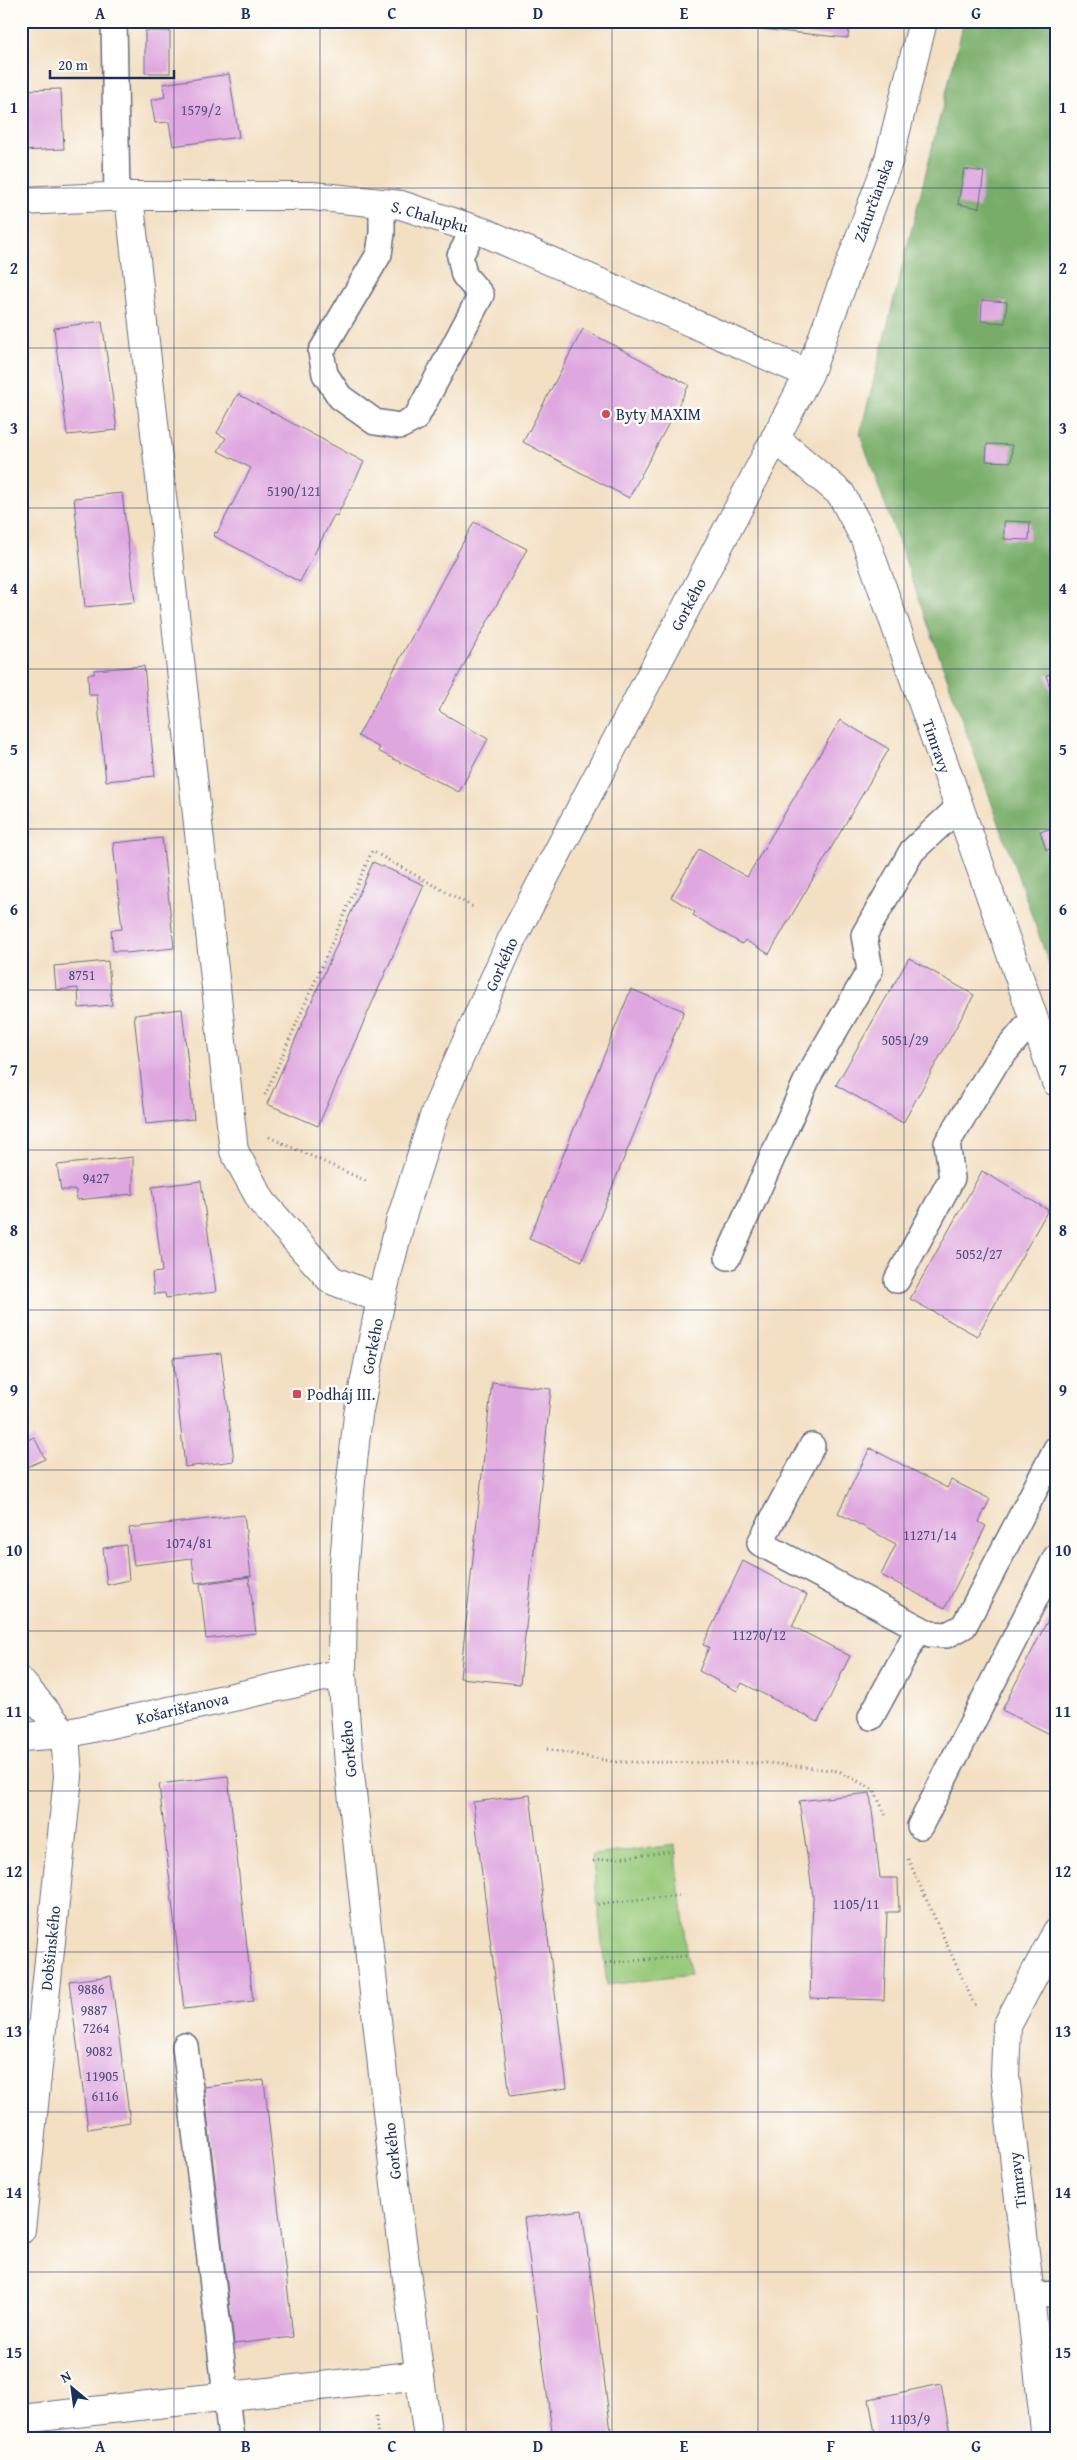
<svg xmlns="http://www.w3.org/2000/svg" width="1077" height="2460" viewBox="0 0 1077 2460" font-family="'Gentium Book Plus',serif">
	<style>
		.green { fill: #96c979; stroke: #587c6c }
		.forest { fill: #78ad69; stroke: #4a6e64 }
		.building { fill: #dfa7e0 }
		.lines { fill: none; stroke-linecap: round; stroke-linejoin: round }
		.lane-casing { stroke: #676d81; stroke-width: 28 }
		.street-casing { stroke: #676d81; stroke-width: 30 }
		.path { stroke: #676d81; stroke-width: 3; stroke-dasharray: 1 4; stroke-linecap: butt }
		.lane { stroke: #fff; stroke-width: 25 }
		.street { stroke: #fff; stroke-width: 28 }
		.grid { fill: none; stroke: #1b2f5e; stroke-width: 1; stroke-opacity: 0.55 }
		.poi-dot { fill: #d1495b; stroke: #fdfcf7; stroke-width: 2 }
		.labels { text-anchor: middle; stroke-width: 5; stroke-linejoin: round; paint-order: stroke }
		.number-label { font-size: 14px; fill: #4c4d7e }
		.street-label { font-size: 16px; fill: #1b2f5e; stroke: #fdfcf7 }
		.poi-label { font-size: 16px; fill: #1b2f5e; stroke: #fdfcf7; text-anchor: start }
		.neatline { fill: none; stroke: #1b2f5e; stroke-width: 2 }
		.grid-label { font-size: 16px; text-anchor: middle; font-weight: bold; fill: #1b2f5e }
	</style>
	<rect width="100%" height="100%" fill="#fdfcf7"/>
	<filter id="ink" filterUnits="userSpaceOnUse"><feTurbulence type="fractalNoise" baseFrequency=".02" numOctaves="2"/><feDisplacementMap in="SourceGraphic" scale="10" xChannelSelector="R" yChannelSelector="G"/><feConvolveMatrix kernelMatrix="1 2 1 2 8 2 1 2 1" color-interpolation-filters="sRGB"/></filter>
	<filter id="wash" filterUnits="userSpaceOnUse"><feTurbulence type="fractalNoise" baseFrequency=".0096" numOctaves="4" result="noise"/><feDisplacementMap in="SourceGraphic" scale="20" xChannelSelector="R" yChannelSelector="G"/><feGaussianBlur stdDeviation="1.12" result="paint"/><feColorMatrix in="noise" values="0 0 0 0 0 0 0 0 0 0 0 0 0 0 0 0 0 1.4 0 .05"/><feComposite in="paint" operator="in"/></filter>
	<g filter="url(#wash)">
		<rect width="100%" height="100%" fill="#f3dfc2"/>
		<path class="green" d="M675,1845L690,1975L607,1985L592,1855Z"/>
		<path class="forest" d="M964,21H1056V983L860,434Z"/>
		<g id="blocks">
			<path class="building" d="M680,21H850L848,38Z
				M145,31H170V73H145Z
				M229,74L239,137L173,146L169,122L155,123L151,100L165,97L163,84Z
				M61,89L64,149L21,151V90Z
				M964,169L984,172L979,208L958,204Z
				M982,300L1007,302L1005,323L981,321Z
				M102,321L117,430L67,435L54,328Z
				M583,329L689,385L629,498L523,442Z
				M238,394L364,462L337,516L334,515L300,582L214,536L215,532L217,533L251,468L218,451L226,438L217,433Z
				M987,444L1012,445L1011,462L986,461Z
				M122,493L135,602L85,607L74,498Z
				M1004,521L1030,522L1029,540L1004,539Z
				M474,522L527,549L439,711L488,739L459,792L378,751L380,748L358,736Z
				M144,666L155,776L106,781L97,695H89L88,674H94V670Z
				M1056,673V699L1054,700L1046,675Z
				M840,720L889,749L769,954L745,940L742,944L693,915L695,912L671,897L699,849L747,877Z
				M1056,828V848L1046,850L1040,831Z
				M162,838L174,948L126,953L125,951H113L111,930L122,929L113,843Z
				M373,862L424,885L318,1126L267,1104Z
				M909,958L974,995L903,1123L836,1085Z
				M108,961L112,1005L79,1008L78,988L56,990L54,966Z
				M631,989L684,1011L582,1261L529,1239Z
				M182,1009L194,1119L146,1124L134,1015Z
				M133,1157V1194L77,1200L76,1190H61L57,1165Z
				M982,1171L1048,1210L977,1336L910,1299Z
				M201,1181L216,1292L166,1298L165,1293L154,1294L152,1273L162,1272L152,1187Z
				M221,1353L234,1461L185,1467L173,1358Z
				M492,1382L551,1389L520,1684L460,1678Z
				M34,1437L45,1459L21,1470V1443Z
				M870,1448L947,1488L951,1480L990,1499L979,1522L986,1526L945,1608L881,1575L896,1544L838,1513Z
				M244,1515L251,1576L195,1583L192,1558L134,1565L129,1528Z
				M126,1545L129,1580L107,1585L103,1548Z
				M743,1561L807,1595L792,1626L850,1656L818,1722L742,1683L737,1691L699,1671L709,1647L703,1645Z
				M249,1577L256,1633L206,1639L200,1584Z
				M1056,1604V1737L1002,1710Z
				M228,1776L253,2001L184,2009L159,1784Z
				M870,1793L880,1878H898L899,1912H887L884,2000L810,1998L813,1896L799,1801Z
				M530,1795L567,2088L510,2096L473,1802Z
				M111,1976L130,2122L88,2129L69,1981Z
				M264,2080L293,2337L234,2344L204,2087Z
				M582,2210L612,2439H553L524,2218Z
				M941,2384L951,2439H876L869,2399Z"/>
		</g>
	</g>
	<g filter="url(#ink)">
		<use href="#blocks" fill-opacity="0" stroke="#676d81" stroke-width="1"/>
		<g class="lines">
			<defs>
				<path id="lane" d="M114,21L117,197
					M382,203V233L379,254L321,352L325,374L340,397L375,422L400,426L416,418L481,295L464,275L460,256L474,229
					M728,1257L809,1075L870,970L864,935L912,851L959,807
					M897,1280L952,1178L947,1143L995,1064L1033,1019
					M812,1446L760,1543L930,1634L947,1635L964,1626L1056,1449
					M871,1717L919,1628
					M920,1826L1056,1557
					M185,2046L231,2439
					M1030,2296L1056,2294"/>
				<path id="street" d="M129,196L234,1151L262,1202L331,1280L381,1299
					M21,201L129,196H312L401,205L486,233L809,374
					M775,438L841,494L865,539L1056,1082
					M21,1682L65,1734L68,1777L21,2230
					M21,1737L65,1734L342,1673
					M21,2419L420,2375
					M428,2439L397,2202L349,1765L342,1673L343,1574L351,1480L358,1415L381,1299L401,1219L435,1113L512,939L809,374L889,159L923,21
					M1046,2439L1005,2075L1007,2026L1056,1933"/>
			</defs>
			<use href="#lane" class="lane-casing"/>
			<use href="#street" class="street-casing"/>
			<path class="path" d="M265,1095L372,851L473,907
				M269,1137L366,1181
				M547,1749L615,1762L769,1763L839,1771L874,1790L886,1816
				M908,1859L974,2004L978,2006
				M593,1861L676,1851
				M598,1904L681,1895
				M605,1963L688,1956
				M376,2416L378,2439"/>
			<use href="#lane" class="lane"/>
			<use href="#street" class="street"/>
		</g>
	</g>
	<path class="grid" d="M174,21V2439M320,21V2439M466,21V2439M612,21V2439M758,21V2439M904,21V2439M21,188H1056M21,348H1056M21,508H1056M21,669H1056M21,829H1056M21,990H1056M21,1150H1056M21,1310H1056M21,1470H1056M21,1631H1056M21,1791H1056M21,1952H1056M21,2112H1056M21,2272H1056"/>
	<g class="poi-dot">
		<circle cx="606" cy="414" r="5"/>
		<rect x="292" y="1389" width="10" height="10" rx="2.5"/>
	</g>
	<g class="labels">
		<g class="number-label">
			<text x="201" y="115">1579/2</text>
			<text x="294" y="496">5190/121</text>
			<text x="82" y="980">8751</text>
			<text x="905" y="1045">5051/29</text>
			<text x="96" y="1183">9427</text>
			<text x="979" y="1259">5052/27</text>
			<text x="930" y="1540">11271/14</text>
			<text x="189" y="1548">1074/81</text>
			<text x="759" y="1640">11270/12</text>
			<text x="856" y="1909">1105/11</text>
			<text x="91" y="1994">9886</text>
			<text x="94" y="2015">9887</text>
			<text x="96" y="2033">7264</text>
			<text x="99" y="2056">9082</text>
			<text x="102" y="2081">11905</text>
			<text x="105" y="2101">6116</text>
			<text x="910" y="2424">1103/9</text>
		</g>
		<g class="street-label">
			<text transform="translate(873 200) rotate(-70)" y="6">Záturčianska</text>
			<text transform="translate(430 216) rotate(16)" y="6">S. Chalupku</text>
			<text transform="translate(688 604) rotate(-62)" y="6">Gorkého</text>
			<text transform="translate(937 746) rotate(71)" y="6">Timravy</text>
			<text transform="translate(501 964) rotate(-66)" y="6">Gorkého</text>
			<text transform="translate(372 1346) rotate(-79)" y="6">Gorkého</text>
			<text transform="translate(182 1708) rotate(-13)" y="6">Košarišťanova</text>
			<text transform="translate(348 1749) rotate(-95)" y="6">Gorkého</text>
			<text transform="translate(50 1948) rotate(-84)" y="6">Dobšinského</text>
			<text transform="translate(392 2151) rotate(-96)" y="6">Gorkého</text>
			<text transform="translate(1017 2180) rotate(-97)" y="6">Timravy</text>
		</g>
		<g class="poi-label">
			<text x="616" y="420">Byty MAXIM</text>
			<text x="307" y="1400">Podháj III.</text>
		</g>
	</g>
	<rect width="1077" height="2460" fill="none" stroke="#fdfcf7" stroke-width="55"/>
	<g transform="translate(72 2388) rotate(331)" stroke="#fdfcf7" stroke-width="4" paint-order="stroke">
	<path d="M0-4L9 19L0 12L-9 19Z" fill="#1b2f5e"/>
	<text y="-8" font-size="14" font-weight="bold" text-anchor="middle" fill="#1b2f5e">N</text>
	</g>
	<path d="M50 70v8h124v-8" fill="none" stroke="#1b2f5e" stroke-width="2.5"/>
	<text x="58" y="70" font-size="15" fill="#1b2f5e" stroke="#fdfcf7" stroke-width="4" paint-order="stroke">20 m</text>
	<rect x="28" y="28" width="1022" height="2404" class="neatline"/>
	<g class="grid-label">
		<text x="100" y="19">A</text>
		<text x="246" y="19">B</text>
		<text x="392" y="19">C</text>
		<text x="538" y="19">D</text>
		<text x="684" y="19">E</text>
		<text x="831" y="19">F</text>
		<text x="976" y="19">G</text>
		<text x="14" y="113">1</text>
		<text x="1063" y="113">1</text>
		<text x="14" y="274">2</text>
		<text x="1063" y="274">2</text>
		<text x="14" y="434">3</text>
		<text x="1063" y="434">3</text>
		<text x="14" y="594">4</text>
		<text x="1063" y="594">4</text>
		<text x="14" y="755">5</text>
		<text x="1063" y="755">5</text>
		<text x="14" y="915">6</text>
		<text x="1063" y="915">6</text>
		<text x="14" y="1075">7</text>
		<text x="1063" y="1075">7</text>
		<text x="14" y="1236">8</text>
		<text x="1063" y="1236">8</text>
		<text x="14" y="1396">9</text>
		<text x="1063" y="1396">9</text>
		<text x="14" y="1556">10</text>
		<text x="1063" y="1556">10</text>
		<text x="14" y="1717">11</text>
		<text x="1063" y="1717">11</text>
		<text x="14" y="1877">12</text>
		<text x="1063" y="1877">12</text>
		<text x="14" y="2037">13</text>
		<text x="1063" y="2037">13</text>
		<text x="14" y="2198">14</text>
		<text x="1063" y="2198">14</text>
		<text x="14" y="2358">15</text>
		<text x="1063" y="2358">15</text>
		<text x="100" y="2452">A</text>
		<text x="246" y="2452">B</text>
		<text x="392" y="2452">C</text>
		<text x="538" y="2452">D</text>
		<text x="684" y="2452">E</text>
		<text x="831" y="2452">F</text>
		<text x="976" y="2452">G</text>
	</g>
</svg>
